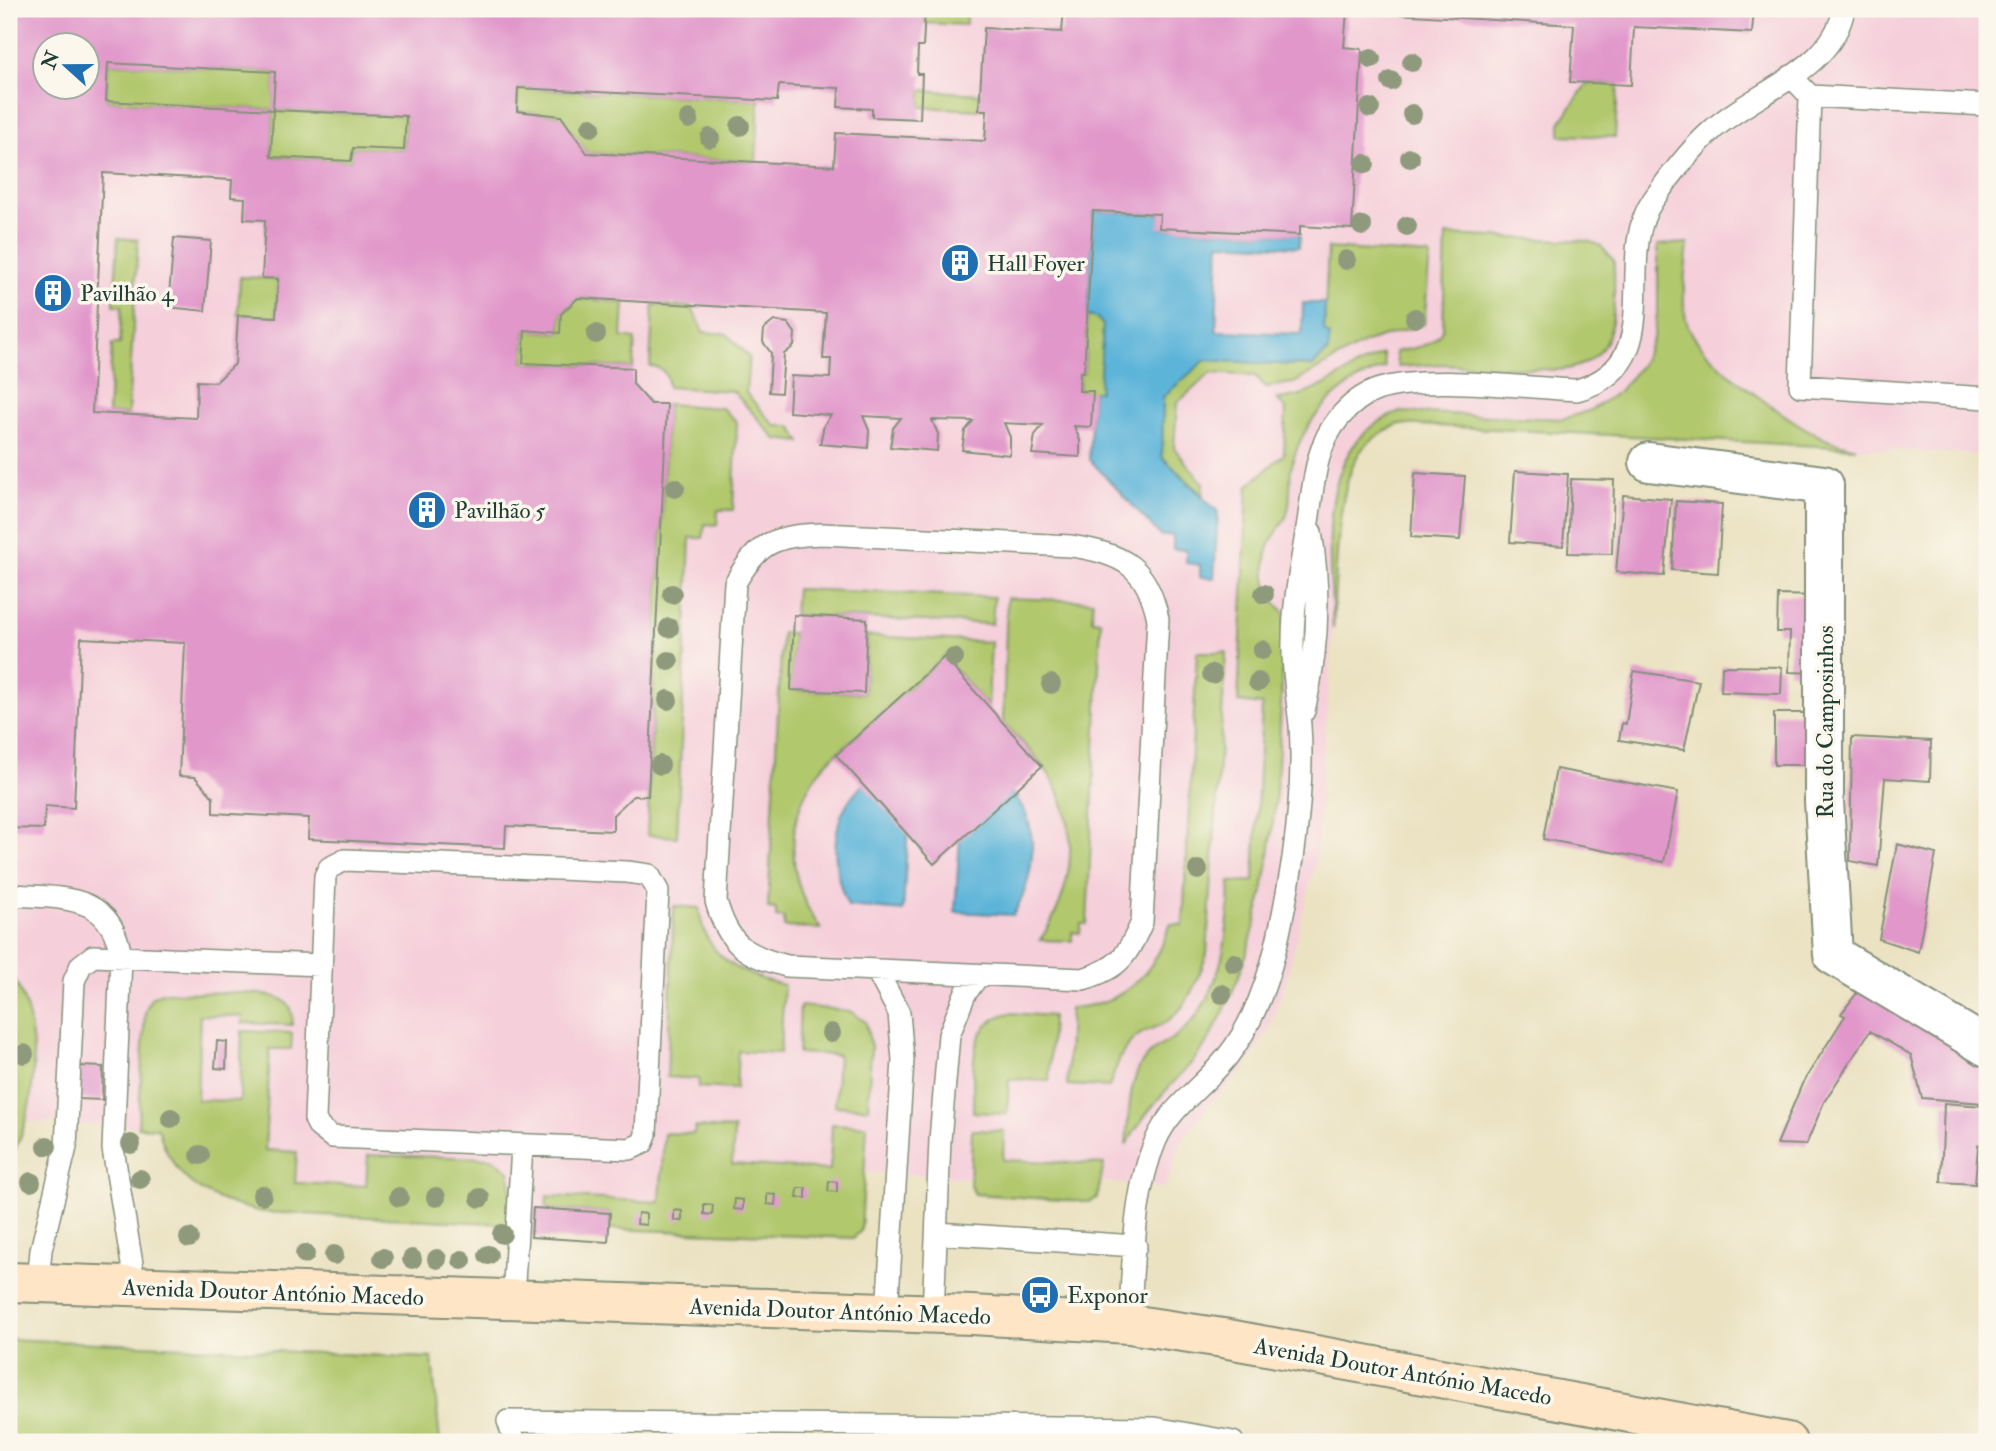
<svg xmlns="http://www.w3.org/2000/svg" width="1996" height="1451" viewBox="0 0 1996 1451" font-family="'IM FELL Double Pica',serif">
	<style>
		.built { fill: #f5cfda; fill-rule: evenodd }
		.green { fill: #b1c86d; stroke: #688250; stroke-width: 2 }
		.water { fill: #5cb4d9; stroke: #3e7886; stroke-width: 2 }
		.building { fill: #e197ca; fill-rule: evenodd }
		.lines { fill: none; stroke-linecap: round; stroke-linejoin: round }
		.lane-casing { stroke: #85907b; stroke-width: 24 }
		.street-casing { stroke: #85907b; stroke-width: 42 }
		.secondary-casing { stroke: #85907b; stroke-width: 42 }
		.lane { stroke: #fff; stroke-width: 21 }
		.street { stroke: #fff; stroke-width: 38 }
		.secondary { stroke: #fde5c5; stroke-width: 38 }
		.tree { fill: #8f9a7c }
		.labels { text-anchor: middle; stroke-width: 7; stroke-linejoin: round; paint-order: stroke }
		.poi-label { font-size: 23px; fill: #1f3d34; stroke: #fbf7ec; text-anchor: start }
		.street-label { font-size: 23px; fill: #1f3d34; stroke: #fbf7ec }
	</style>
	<rect width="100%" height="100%" fill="#fbf7ec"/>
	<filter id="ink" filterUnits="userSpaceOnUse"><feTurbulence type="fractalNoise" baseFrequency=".0143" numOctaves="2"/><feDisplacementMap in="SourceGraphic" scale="14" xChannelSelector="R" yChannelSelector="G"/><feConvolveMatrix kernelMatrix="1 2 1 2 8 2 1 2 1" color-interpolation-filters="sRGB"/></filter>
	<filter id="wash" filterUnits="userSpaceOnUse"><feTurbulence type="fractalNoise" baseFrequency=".00686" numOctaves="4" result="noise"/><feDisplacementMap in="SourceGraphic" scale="28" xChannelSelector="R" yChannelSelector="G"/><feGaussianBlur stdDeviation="1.57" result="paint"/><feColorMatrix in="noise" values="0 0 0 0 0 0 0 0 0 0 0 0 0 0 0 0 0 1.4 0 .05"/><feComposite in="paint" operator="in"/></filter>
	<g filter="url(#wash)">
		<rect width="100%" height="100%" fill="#ebe2c2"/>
		<path class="built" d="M9,9H1987V455L1467,427L1400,424L1381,432L1360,452L1348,479L1341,519L1316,859L1285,985L1268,1031L1242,1072L1206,1107L1181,1143L1164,1188L1103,1182L1097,1198L1090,1202L981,1196L972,1190L970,1178L865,1172L861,1231L847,1239L609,1229L610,1213L534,1208L532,1225L262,1212L236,1206L195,1186L181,1175L165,1154L158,1128L23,1121L17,1147L9,1162ZM46,46H88V88H46Z"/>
		<path class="green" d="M925,9H966V25L924,23Z
			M108,63L275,72L274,110L406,116L404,150L353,148L351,161L271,157L273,110L106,101Z
			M1587,83L1618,84L1615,137L1560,135V123Z
			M518,88L759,100L756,162L587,153L560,116L517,111Z
			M921,90L980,94L979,110L921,107Z
			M1446,235L1589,241L1601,246L1614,261C1614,311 1621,366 1557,370L1442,364L1398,367L1395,352C1413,348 1436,347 1443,327Z
			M118,238L138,240L128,414H108L112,344H120L122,306L114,305Z
			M1688,243C1686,268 1680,299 1687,323C1698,359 1791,423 1825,439C1834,443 1846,445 1856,448L1399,424C1385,431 1369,439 1360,452C1335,489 1336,583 1333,629C1331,555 1311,442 1400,412L1563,419L1591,410L1619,391L1641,365L1654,336L1658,307V245Z
			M1328,248L1430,255L1424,324L1366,342L1294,383L1266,387L1255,376L1211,373L1177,403L1174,448L1203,483V495L1162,457L1163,397L1205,360L1313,366L1324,332Z
			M240,277L278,279L276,317L238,315Z
			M578,298L624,303L622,337L635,339L633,368L523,363L525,330L560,333L561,314Z
			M653,305L692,307L703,332L727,334L749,357L746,393L775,426H791L801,442L776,439L733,391L668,387C668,374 664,368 650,366Z
			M1087,316L1097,318L1103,325L1099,392L1079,391L1080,372H1084Z
			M1383,354L1385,368C1339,383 1301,420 1291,469C1289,484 1292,503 1286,517C1282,526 1274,534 1270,544C1261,567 1265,598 1285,612C1277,754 1284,904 1213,1032C1198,1060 1176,1078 1156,1102C1145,1115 1135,1130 1126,1145C1129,1118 1128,1084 1143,1061C1152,1047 1174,1041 1186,1028C1223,989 1229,933 1230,882L1254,881L1262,705L1238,702L1248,486L1284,454L1286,409L1277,399C1321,396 1343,369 1383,354Z
			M667,404L722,408L737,422L733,510H718L717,525L705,524L703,538H690L677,837L647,835Z
			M796,589L994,597L992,624L794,615Z
			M1007,598L1093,601L1092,620L1101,621L1087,924H1081L1080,933L1072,932V941L1040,940C1072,893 1081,836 1055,785C1043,761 1021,742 1003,722Z
			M782,633H793L792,690L864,693L867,636L991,642L988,706L944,657C916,682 888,708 860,733C846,746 828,758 817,774C783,822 787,883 821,929L784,927V918L776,917V909L768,908Z
			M1197,652H1226L1207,954C1198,978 1189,1005 1169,1020C1160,1027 1148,1029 1139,1035C1121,1047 1116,1068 1109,1087L1067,1085L1070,1008C1124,1005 1155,974 1170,924L1183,925Z
			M674,906L699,908C704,957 740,975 784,985L780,1053L738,1051L736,1089L698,1087L699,1079L667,1077Z
			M9,970C44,1024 39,1107 9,1162Z
			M161,993C184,993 270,989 284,1001C293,1008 293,1015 292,1025L242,1023L243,1016L200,1015L197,1100L240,1101L242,1031L292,1033L291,1049H270L265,1150L297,1152L295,1183L366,1186L368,1155L492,1158L509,1171L511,1180L510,1224L262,1212C208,1199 174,1185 158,1128L138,1127L145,1012L151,998Z
			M800,1006L850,1011L866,1022L871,1048L868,1108L835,1106L838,1055L798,1053Z
			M1010,1013L1052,1016L1049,1081L1009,1079L1007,1114L973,1112C975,1075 964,1023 1010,1013Z
			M832,1124L867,1126L861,1231L853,1238L609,1229L610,1213L546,1209L547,1196L660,1202L664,1133L694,1134L695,1127L734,1129L732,1164L830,1170Z
			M972,1130L1004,1131L1003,1160L1104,1164L1097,1198L1090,1202L975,1194L970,1185Z
			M9,1339L432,1358L440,1442H9Z"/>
		<path class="water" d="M1093,211L1160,214V228L1300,235L1299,247L1219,243L1216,331L1302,334L1303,303H1325L1324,331L1330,336L1328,351L1313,366L1205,360L1163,397L1162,457L1218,512L1214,578L1200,577V565L1186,563V550L1173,549V535L1161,536L1089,459L1093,391H1099L1103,325L1097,318L1087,316Z
			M912,758L903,911L848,906C830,867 827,810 868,781C881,772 898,766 912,758Z
			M965,761C979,770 995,778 1007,788C1044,821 1035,878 1013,915L955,912Z"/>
		<g id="blocks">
			<path class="building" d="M9,9H925L923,47H918L917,74H922L920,119L872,117V109L838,107L839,88L779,85L777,101L518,88L517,111L561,116L587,153L834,166L836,133L985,141L987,110H979L984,28L1062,32L1064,9H1754L1752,33L1634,27L1631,85L1570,82L1574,25L1347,11L1344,47L1362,49L1352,229L1300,226V235L1159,228L1160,214L1093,211L1084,372H1080L1079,391H1093L1091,427L1074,426L1080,440V457L1032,454L1035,435L1043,425L1004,423L1010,437V455L962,450L965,431L973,421L932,420L938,434L937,451L890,447L893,428L901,418L863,416L869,430L868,448L820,444L824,425L831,415L789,412L791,376L830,378L831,359H823L826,313L578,298L561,314L560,333L525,330L523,363L633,368V384L651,404H667L648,796H633L613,815V831L506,826L505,848L308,839L309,818L213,813V797L195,777L179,776L185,643L81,638L74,808L45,806L44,829L9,828ZM46,46H88V88H46ZM108,63L275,72L273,110L106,101ZM273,110L406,116L404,150L353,148L351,161L271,157ZM103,173L232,180L231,197L245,198L244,219L265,220L262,278L278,279L276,317L238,315L235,364L216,382L197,381L196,418L92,413Z
				M174,238L211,241L205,311L168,307Z
				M774,321L788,323L795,333L794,346L784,354L781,393L769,392L771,353L763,342L764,329Z
				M1515,471L1568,474L1563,546L1510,542Z
				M1415,473L1465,476L1460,540L1411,537Z
				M1571,479L1614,480L1612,554L1568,553Z
				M1623,495L1671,499L1664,576L1616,572Z
				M1676,501L1722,504L1718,573L1672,570Z
				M1778,595L1819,596L1817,673L1789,672L1790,632H1777Z
				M794,615L867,619L864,693L791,690Z
				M944,657L1042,766L934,864L836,755Z
				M1722,666L1782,667L1781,694L1721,692Z
				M1634,671L1699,681L1684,750L1619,740L1622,723L1626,724Z
				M1774,713H1817V765H1774Z
				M1852,737L1931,741L1930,781L1885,778L1878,866L1850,861Z
				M1556,769L1678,792L1664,862L1543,839Z
				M1897,844L1936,854L1918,952L1879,939Z
				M1866,981L1957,1040L1984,1066L1987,1143L1978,1145L1975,1184L1941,1182L1944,1103L1982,1106V1103L1922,1098L1911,1055L1870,1031L1824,1102L1806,1145L1777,1144L1802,1084L1845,1016L1841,1014Z
				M217,1041L227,1042L226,1069L215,1068Z
				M80,1066L103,1067L102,1100L78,1099Z
				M829,1181L837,1182V1192L828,1191Z
				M798,1188H806V1198H797Z
				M767,1194L776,1195L775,1205L767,1204Z
				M735,1199L743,1200V1210L734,1209Z
				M704,1204L713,1205L712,1215L704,1214Z
				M533,1208L610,1213L608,1242L531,1237Z
				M674,1210L682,1211V1221L674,1220Z
				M638,1213L646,1214V1225L637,1224Z"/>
		</g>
	</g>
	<g filter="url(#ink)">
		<use href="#blocks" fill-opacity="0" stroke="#85907b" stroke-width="2"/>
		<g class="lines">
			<defs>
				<path id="lane" d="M1791,76L1810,96L1800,386L1987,398
					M1810,96L1987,105
					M822,534L1071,546C1122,554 1147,565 1158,619L1142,922C1127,956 1120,968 1083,979L787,966C744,955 728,944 716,901L735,583C759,541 775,536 822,534Z
					M1304,711C1318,652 1321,592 1311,532
					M345,860L627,872L649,875L658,891L646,1134L643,1143L630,1149L332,1137L319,1127L315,1119L325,876L329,868Z
					M9,895C61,898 113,892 121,958L113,1149L132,1264L131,1288
					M877,971L899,1013L903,1060L887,1312
					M937,1233L1136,1246
					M38,1283L41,1250L66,1147L74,981L81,965L93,956L321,965
					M513,1300L522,1146
					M933,1314L940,1140L949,1035L965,994L979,975
					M1129,1324C1134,1264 1132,1195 1156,1140C1171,1106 1205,1085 1227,1057C1270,1003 1282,924 1293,858C1299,816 1303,768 1300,725C1297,697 1292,669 1293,641C1293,598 1303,557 1309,515C1314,481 1316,445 1339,418C1349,406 1362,395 1377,390C1423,374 1526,388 1577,390C1673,363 1611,261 1653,200C1671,175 1689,151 1711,131C1754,91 1832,72 1844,9
					M515,1442L508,1421L1155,1428L1233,1442"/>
				<path id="street" d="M1649,462L1824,485V801L1833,955L1987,1047"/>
				<path id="secondary" d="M9,1282L972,1315L1129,1324L1223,1338L1787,1442"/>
			</defs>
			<use href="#lane" class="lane-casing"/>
			<use href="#street" class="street-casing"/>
			<use href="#secondary" class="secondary-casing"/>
			<use href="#lane" class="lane"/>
			<use href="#street" class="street"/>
			<use href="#secondary" class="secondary"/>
		</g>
		<g class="tree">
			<circle cx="1371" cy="59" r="10"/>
			<circle cx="1412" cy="62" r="10"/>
			<circle cx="1391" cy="81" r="10"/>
			<circle cx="1370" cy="108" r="10"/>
			<circle cx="1412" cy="114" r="10"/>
			<circle cx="689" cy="119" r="10"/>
			<circle cx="740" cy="126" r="10"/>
			<circle cx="591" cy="127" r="10"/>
			<circle cx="710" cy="138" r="10"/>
			<circle cx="1410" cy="158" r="10"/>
			<circle cx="1365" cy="164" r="10"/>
			<circle cx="1362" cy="226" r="10"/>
			<circle cx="1407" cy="226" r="10"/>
			<circle cx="1346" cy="260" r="10"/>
			<circle cx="1415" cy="318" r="10"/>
			<circle cx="596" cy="334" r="10"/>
			<circle cx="675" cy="488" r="10"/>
			<circle cx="672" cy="594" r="10"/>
			<circle cx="1264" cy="594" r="10"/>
			<circle cx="669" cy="628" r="10"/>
			<circle cx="1262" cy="650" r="10"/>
			<circle cx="954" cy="658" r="10"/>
			<circle cx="669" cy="661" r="10"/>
			<circle cx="1212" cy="674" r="10"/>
			<circle cx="1258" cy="682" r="10"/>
			<circle cx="1051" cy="684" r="10"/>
			<circle cx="668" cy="700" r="10"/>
			<circle cx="660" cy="765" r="10"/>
			<circle cx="1198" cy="870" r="10"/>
			<circle cx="1234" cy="963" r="10"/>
			<circle cx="1222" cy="994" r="10"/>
			<circle cx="831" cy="1033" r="10"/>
			<circle cx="24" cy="1054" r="10"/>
			<circle cx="171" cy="1118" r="10"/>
			<circle cx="131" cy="1144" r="10"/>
			<circle cx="47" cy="1146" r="10"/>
			<circle cx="200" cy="1155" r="10"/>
			<circle cx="140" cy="1179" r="10"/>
			<circle cx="31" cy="1182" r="10"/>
			<circle cx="262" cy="1195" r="10"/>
			<circle cx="399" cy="1197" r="10"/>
			<circle cx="436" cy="1197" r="10"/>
			<circle cx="480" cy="1198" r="10"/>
			<circle cx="502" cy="1234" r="10"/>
			<circle cx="189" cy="1238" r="10"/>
			<circle cx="305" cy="1254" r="10"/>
			<circle cx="334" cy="1255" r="10"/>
			<circle cx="488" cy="1255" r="10"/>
			<circle cx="383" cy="1258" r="10"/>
			<circle cx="412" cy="1259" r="10"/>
			<circle cx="437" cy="1259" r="10"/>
			<circle cx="462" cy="1260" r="10"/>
		</g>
	</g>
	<defs>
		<symbol id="building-disc" viewBox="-11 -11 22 22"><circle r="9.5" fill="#1f6fb2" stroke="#fbf7ec"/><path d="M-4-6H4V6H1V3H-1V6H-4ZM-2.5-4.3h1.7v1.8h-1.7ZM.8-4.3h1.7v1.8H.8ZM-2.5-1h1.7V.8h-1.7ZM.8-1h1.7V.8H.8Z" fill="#fff"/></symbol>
		<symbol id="bus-disc" viewBox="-11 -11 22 22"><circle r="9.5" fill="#1f6fb2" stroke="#fbf7ec"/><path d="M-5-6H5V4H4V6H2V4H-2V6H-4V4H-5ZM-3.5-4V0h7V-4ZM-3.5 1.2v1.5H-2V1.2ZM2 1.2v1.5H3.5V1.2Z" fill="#fff"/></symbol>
	</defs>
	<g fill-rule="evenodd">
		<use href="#building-disc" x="938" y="241" width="44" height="44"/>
		<use href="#building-disc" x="31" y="271" width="44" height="44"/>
		<use href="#building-disc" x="405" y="488" width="44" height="44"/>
		<use href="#bus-disc" x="1018" y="1273" width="44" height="44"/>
	</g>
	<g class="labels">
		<g class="poi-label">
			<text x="987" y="271">Hall Foyer</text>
			<text x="80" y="301">Pavilhão 4</text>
			<text x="454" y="518">Pavilhão 5</text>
			<text x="1067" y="1303">Exponor</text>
		</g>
		<g class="street-label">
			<text transform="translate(1825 722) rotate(-90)" y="8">Rua do Camposinhos</text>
			<text transform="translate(273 1292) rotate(2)" y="8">Avenida Doutor António Macedo</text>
			<text transform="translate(840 1311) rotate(2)" y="8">Avenida Doutor António Macedo</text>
			<text transform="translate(1403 1371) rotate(10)" y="8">Avenida Doutor António Macedo</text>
		</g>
	</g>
	<rect width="1996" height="1451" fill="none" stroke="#fbf7ec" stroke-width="35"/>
	<g transform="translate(66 66) rotate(291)"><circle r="33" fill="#fbf7ec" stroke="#a3ada2" stroke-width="2"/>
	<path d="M0-5L12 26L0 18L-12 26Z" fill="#1f6fb2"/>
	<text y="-10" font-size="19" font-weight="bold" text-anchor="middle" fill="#1f3d34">N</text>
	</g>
</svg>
